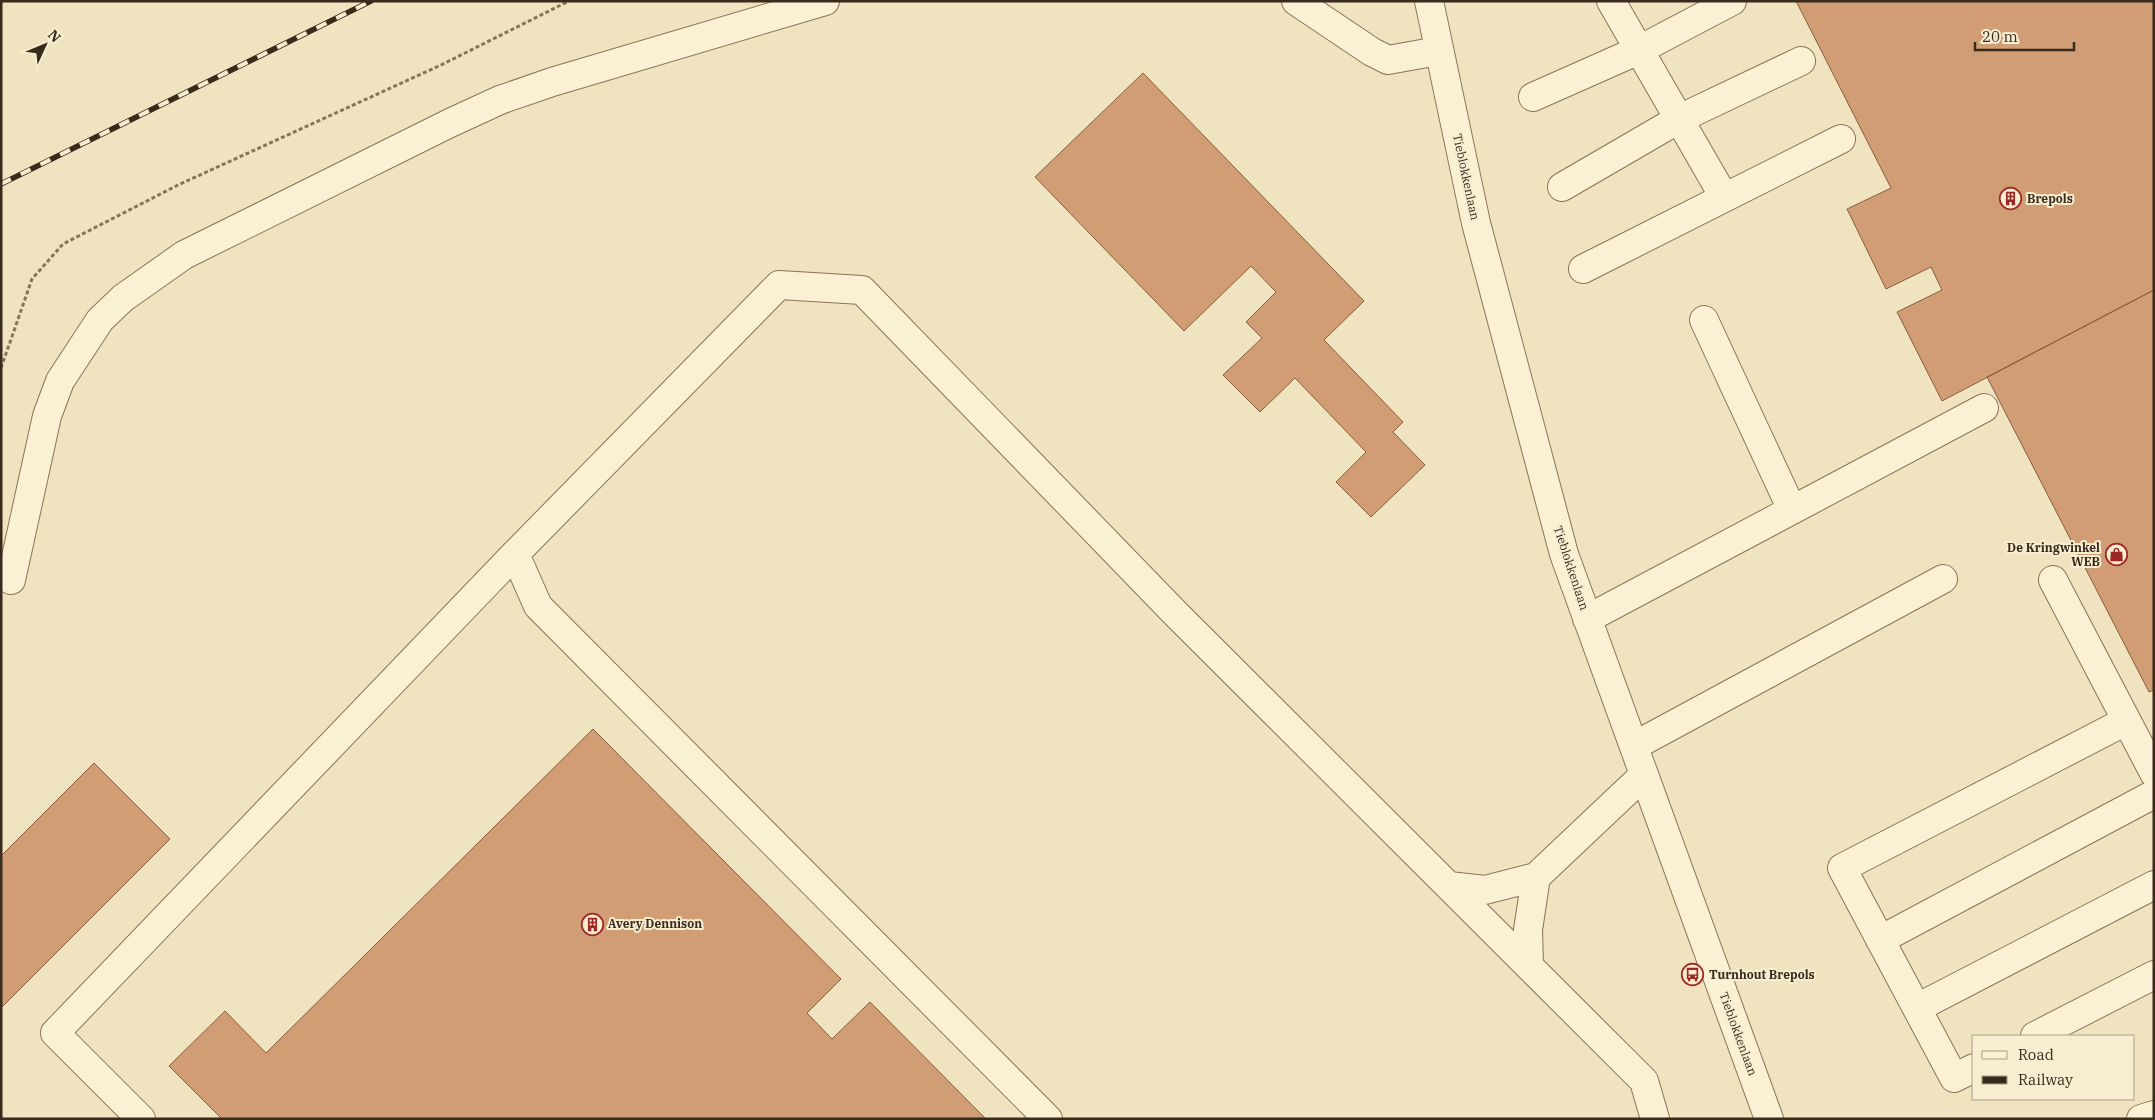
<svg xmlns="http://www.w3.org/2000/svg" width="2155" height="1120" viewBox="0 0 2155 1120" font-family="'IBM Plex Serif',serif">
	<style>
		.building { fill: #d09d74; stroke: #8b5d3c }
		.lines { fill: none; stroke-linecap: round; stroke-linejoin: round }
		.minor-casing { stroke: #8a7457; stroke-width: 30 }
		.path { stroke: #8a7457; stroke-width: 3; stroke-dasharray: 4 2.5; stroke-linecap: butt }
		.minor { stroke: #faf0d4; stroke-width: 28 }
		.rail-casing { stroke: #392b1c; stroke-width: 5.5 }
		.rail { stroke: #f7edd0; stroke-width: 4; stroke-dasharray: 11; stroke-linecap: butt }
		.labels { text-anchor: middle; stroke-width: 4; stroke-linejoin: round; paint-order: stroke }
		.street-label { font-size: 12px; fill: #392b1c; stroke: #f7edd0 }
		.poi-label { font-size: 12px; font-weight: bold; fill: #392b1c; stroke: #f7edd0; text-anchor: start }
	</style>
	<rect width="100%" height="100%" fill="#f0e3c0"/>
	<path class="building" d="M1796,1H2154V290L1942,401L1897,312L1942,290L1931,267L1886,289L1847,209L1891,188Z
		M1143,73L1364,301L1324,340L1403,422L1393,432L1425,465L1371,517L1336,482L1366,452L1295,378L1260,412L1223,375L1262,338L1246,322L1276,292L1251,266L1184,331L1035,177Z
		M2154,290V690L2149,692L1987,377Z
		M593,729L841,979L807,1013L832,1039L870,1002L986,1119H222L169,1066L225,1011L266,1053Z
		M94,763L170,839L1,1008V856Z"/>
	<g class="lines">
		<defs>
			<path id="minor" d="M1296,1L1372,52L1388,60L1438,51
				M1429,1L1476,223L1564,554L1769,1119
				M1611,1L1724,197
				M1533,97L1639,50L1732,1
				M1562,187L1679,119L1801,61
				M1583,269L1841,139
				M1704,320L1792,510
				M11,580L47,416L60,381L100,320L123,298L184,255L450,123L500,100L552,82L825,1
				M2053,580L2154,773
				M1587,619L1984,408
				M1634,746L1943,579
				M1449,886L1485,890L1536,877L1644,775
				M1880,940L2154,794
				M1529,965L1528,930L1536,877
				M1917,1008L2154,885
				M2035,1036L2154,975
				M1974,1068L1954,1078L1842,868L2126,721
				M141,1119L55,1033L515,554
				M1048,1119L538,606L515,554L779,285L862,290L1176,614L1644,1081L1655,1119
				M2141,1119L2154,1115"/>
		</defs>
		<use href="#minor" class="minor-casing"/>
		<path class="path" d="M1,368L32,279L63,244L178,185L441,65L569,1"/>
		<use href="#minor" class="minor"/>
		<defs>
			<path id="rail" d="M1,184L371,1"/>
		</defs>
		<use href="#rail" class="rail-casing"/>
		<use href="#rail" class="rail"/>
	</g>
	<defs>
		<symbol id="building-ring" viewBox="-11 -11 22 22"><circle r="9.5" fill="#f7edd0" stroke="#9c2724" stroke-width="1.5"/><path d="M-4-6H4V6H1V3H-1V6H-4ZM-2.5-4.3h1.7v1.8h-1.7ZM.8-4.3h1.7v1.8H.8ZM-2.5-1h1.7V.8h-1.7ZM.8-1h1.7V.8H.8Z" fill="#9c2724"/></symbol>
		<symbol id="shop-ring" viewBox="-11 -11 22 22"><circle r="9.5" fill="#f7edd0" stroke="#9c2724" stroke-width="1.5"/><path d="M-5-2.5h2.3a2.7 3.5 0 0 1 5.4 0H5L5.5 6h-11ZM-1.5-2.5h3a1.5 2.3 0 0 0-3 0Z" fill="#9c2724"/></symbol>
		<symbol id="bus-ring" viewBox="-11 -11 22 22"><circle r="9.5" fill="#f7edd0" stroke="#9c2724" stroke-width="1.5"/><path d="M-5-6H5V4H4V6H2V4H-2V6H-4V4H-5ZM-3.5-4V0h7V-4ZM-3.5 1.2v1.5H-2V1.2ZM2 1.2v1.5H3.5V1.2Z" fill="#9c2724"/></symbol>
	</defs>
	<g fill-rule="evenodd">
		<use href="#building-ring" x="1998" y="186" width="25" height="25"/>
		<use href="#shop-ring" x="2104" y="542" width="25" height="25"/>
		<use href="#building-ring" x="580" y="912" width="25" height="25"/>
		<use href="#bus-ring" x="1680" y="962" width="25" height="25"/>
	</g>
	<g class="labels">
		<g class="street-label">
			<text transform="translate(1466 177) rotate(78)" y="4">Tieblokkenlaan</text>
			<text transform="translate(1571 568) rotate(72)" y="4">Tieblokkenlaan</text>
			<text transform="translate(1738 1034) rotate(70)" y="4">Tieblokkenlaan</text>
		</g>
		<g class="poi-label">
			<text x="2027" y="203">Brepols</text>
			<text x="2100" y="552" text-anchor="end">De Kringwinkel<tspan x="2100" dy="14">WEB</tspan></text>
			<text x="608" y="928">Avery Dennison</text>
			<text x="1709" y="979">Turnhout Brepols</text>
		</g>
	</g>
	<rect width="2155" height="1120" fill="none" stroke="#392b1c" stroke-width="5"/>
	<rect x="1972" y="1035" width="162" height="65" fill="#f7edd0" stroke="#ab9f88"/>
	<rect x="1982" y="1051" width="25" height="8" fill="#faf0d4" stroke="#ab9f88"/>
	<text x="2018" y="1060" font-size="15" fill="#392b1c">Road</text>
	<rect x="1982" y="1076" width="25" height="8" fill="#392b1c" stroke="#ab9f88"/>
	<text x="2018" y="1085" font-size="15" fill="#392b1c">Railway</text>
	<g transform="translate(45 45) rotate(46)" stroke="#f7edd0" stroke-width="4" paint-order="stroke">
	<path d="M0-4L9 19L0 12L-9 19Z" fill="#392b1c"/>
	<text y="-8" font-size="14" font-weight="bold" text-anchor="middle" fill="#392b1c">N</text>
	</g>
	<path d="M1975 42v8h99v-8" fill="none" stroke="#392b1c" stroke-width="2.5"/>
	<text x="1982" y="42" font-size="15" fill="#392b1c" stroke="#f7edd0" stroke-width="4" paint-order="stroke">20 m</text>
</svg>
